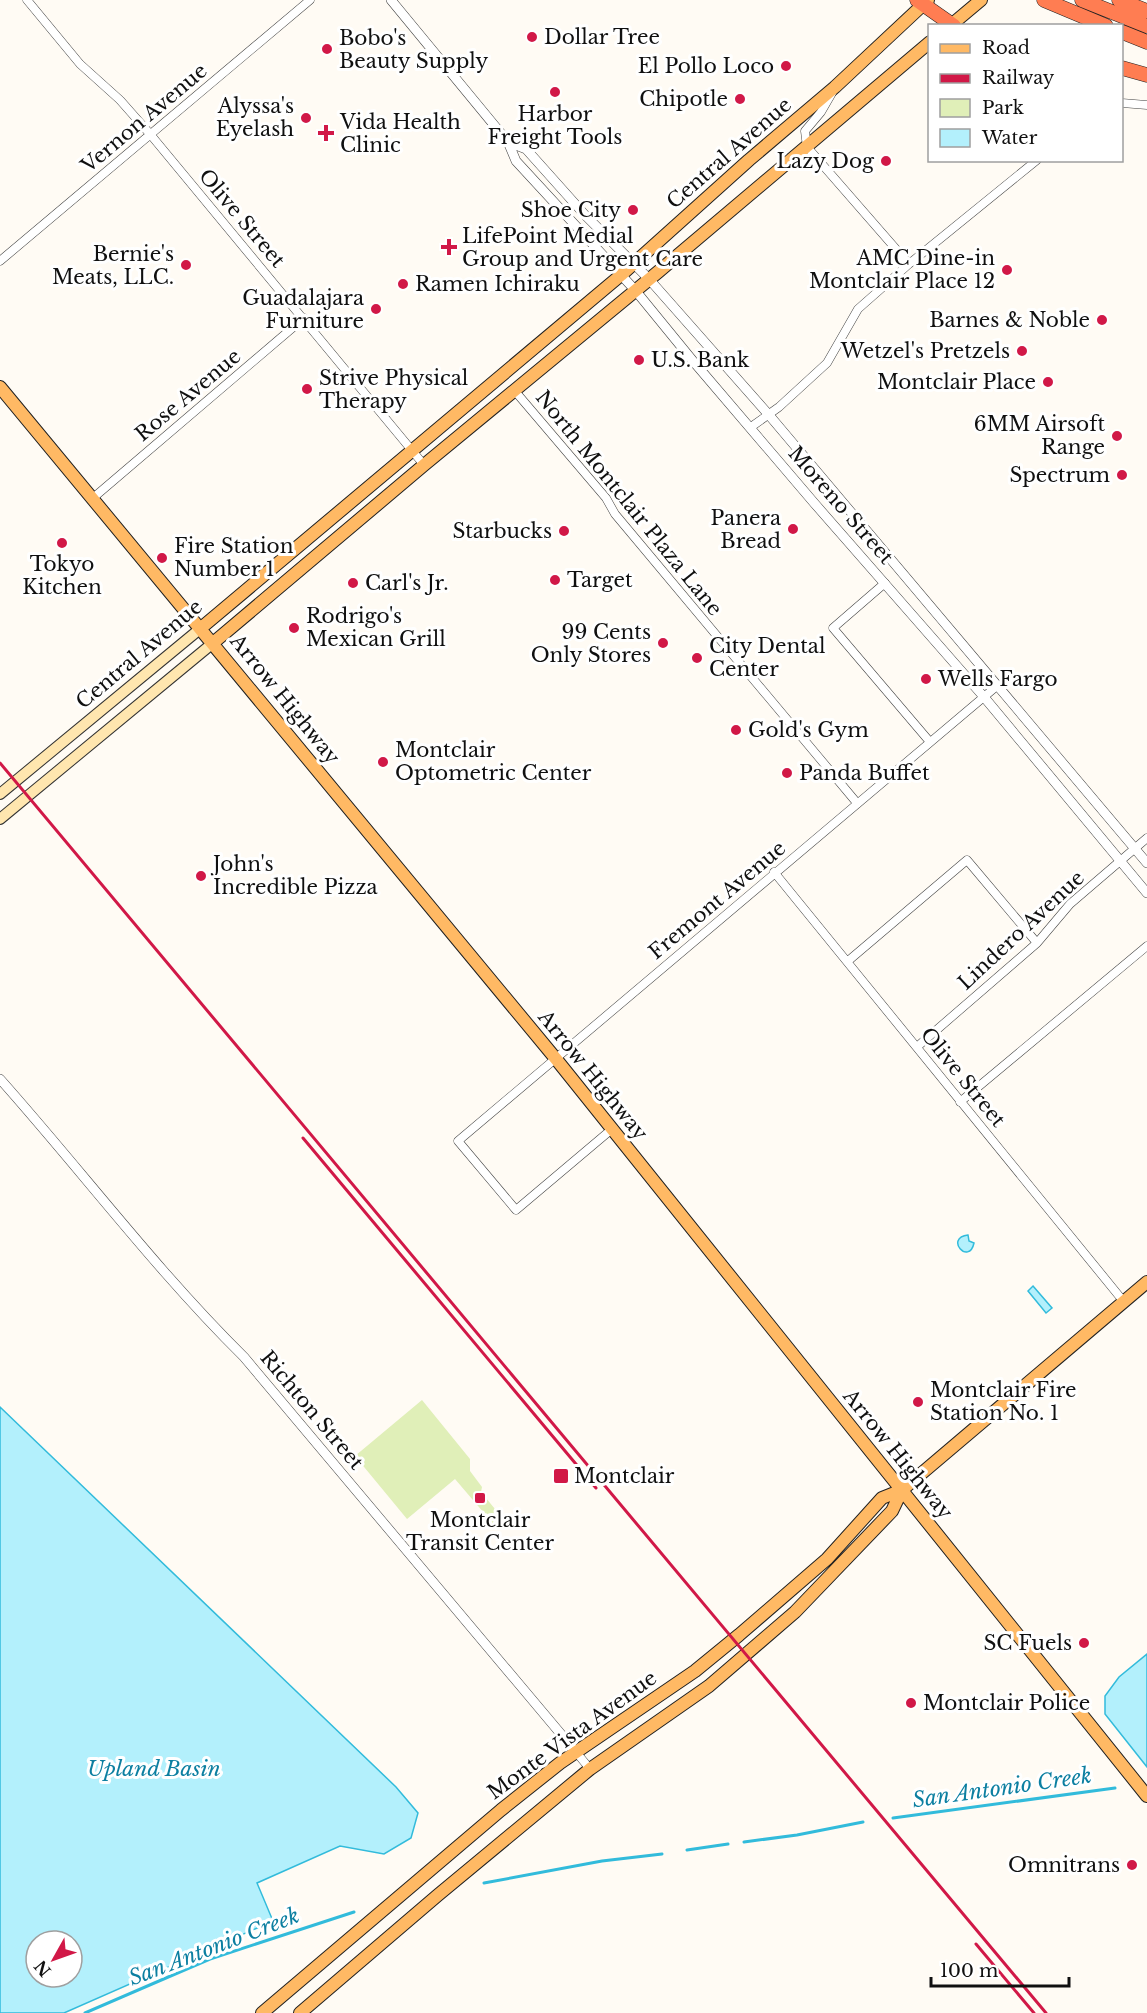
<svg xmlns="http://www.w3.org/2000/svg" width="1147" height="2013" viewBox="0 0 1147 2013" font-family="'Libre Baskerville',serif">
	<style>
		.green { fill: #e0efb8 }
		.water { fill: #b3f0fc; stroke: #32bbdb; stroke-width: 1.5; fill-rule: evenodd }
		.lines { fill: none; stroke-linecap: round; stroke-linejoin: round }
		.stream { stroke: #32bbdb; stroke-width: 3 }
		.minor-casing { stroke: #434343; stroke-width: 9 }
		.tertiary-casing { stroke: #434343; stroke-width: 10 }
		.secondary-casing { stroke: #323232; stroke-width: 12 }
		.primary-casing { stroke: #212121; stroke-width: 14 }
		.motorway-casing { stroke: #212121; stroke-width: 15 }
		.minor { stroke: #fff; stroke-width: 8 }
		.tertiary { stroke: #fff; stroke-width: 9 }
		.secondary { stroke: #ffe6af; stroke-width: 10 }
		.primary { stroke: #ffb964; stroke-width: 12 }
		.motorway { stroke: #ff7d52; stroke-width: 14 }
		.rail { stroke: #d11847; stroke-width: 3 }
		.poi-dot { fill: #d11847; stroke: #fff; stroke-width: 2 }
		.labels { text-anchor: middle; stroke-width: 6; stroke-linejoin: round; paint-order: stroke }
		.poi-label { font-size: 20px; fill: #101010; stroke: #fff; text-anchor: start }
		.street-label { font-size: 20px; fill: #101010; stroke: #fff }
		.water-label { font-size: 21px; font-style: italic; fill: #0c7fa1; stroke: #fff }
	</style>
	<rect width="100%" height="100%" fill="#fffbf4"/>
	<path class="green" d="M422,1400L470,1459V1471L482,1487L481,1492L504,1520L496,1527L455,1479L407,1519L355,1456Z"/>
	<path class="water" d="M968,1235L969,1241L974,1243C969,1266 944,1238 968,1235Z
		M1033,1286L1052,1308L1046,1313L1028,1291Z
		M0,1407L396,1787L418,1813L411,1838L384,1854L340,1846L257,1883L273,1921L64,2013H0ZM36,1941H72V1977H36Z
		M1147,1654V1767L1105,1714V1696L1119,1677Z"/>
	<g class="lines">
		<path class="stream" d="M893,1818L1115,1788
			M744,1842L797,1835L863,1822
			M687,1850L728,1844
			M484,1883L602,1861L662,1854
			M85,2013L210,1959L354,1912"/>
		<defs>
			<path id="minor" d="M27,0L80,64L120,100L150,134L424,465
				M832,93L821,112L805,131L807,147L909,264
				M1122,103L1147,105
				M0,261L310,0
				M514,390L606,498L615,514L857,803
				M751,427L779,407L827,363L858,309L909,264L1037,160
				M93,498L304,318
				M885,583L833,628L930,742
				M774,872L1124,1302
				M848,961L967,860L1037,943
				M918,1046L1037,943L1070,904L1147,838
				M960,1102L1147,946
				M612,1129L516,1210L458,1141L998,685
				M576,1752L590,1769"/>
			<path id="tertiary" d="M391,0L508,142L516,161L635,290L693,361L815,504L984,697L1147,893
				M508,142L526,149L585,215L649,279L769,415L1147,863
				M0,1079C82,1171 156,1270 244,1357L576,1752"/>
			<path id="secondary" d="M0,794L201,628
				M0,819L213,643"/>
			<path id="primary" d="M950,26L981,0
				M0,387L556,1059L1147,1796
				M201,628L621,275L749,160L835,87L928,0
				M213,643L424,465L658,272L930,42
				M262,2013L501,1810L560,1763L695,1671L739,1635L827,1559L882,1498L902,1490
				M300,2013L438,1895L590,1769L709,1686L795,1612L892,1511L902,1490L1147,1282"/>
			<path id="motorway" d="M917,0L954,26
				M1044,0L1106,26
				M1082,0L1147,26
				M1119,0L1147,11
				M1122,32L1147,42
				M1122,68L1147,75"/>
		</defs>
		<use href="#minor" class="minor-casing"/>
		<use href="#tertiary" class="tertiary-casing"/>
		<use href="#secondary" class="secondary-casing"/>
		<use href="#primary" class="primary-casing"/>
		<use href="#motorway" class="motorway-casing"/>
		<use href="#minor" class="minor"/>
		<use href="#tertiary" class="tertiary"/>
		<use href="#secondary" class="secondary"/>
		<use href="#primary" class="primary"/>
		<use href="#motorway" class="motorway"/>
		<path class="rail" d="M0,763L1046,2013
			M303,1138L596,1488
			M976,1944L1034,2013"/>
	</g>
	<g class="poi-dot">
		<circle cx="532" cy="37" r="6"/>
		<circle cx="327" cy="49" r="6"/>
		<circle cx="786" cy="66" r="6"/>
		<circle cx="555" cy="92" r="6"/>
		<circle cx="740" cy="99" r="6"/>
		<circle cx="306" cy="118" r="6"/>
		<path d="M323 124h6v6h6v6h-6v6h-6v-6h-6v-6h6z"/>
		<circle cx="886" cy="161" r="6"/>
		<circle cx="633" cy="210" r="6"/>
		<path d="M446 238h6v6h6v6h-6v6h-6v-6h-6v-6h6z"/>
		<circle cx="186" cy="265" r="6"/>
		<circle cx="1007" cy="270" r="6"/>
		<circle cx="403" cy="284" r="6"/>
		<circle cx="376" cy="309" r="6"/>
		<circle cx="1102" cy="320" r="6"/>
		<circle cx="1022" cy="351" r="6"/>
		<circle cx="639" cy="360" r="6"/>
		<circle cx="1048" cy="382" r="6"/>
		<circle cx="307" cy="389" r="6"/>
		<circle cx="1117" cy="436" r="6"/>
		<circle cx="1122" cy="475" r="6"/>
		<circle cx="793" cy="529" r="6"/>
		<circle cx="564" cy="531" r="6"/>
		<circle cx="62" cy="543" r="6"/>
		<circle cx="162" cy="558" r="6"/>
		<circle cx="555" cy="580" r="6"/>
		<circle cx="353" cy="583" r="6"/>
		<circle cx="294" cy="628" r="6"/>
		<circle cx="663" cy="643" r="6"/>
		<circle cx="697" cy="658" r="6"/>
		<circle cx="926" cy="679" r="6"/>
		<circle cx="736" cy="730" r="6"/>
		<circle cx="383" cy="762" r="6"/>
		<circle cx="787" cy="773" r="6"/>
		<circle cx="201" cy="876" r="6"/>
		<circle cx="918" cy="1402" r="6"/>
		<rect x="553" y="1468" width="16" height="16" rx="3"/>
		<rect x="474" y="1492" width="12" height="12" rx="3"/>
		<circle cx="1084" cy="1643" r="6"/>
		<circle cx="911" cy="1703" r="6"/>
		<circle cx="1132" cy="1865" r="6"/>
	</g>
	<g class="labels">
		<g class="poi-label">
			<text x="544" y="44">Dollar Tree</text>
			<text x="339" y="45">Bobo's<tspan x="339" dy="23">Beauty Supply</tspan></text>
			<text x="774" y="73" text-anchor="end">El Pollo Loco</text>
			<text x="728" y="106" text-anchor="end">Chipotle</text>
			<text x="294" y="113" text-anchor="end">Alyssa's<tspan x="294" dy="23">Eyelash</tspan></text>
			<text x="555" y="121" text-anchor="middle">Harbor<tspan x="555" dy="23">Freight Tools</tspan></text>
			<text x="340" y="129">Vida Health<tspan x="340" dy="23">Clinic</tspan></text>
			<text x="874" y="168" text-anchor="end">Lazy Dog</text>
			<text x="621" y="217" text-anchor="end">Shoe City</text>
			<text x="462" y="243">LifePoint Medial<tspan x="462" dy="23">Group and Urgent Care</tspan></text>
			<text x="174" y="261" text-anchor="end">Bernie's<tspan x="174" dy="23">Meats, LLC.</tspan></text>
			<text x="995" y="265" text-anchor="end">AMC Dine-in<tspan x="995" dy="23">Montclair Place 12</tspan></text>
			<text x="415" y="291">Ramen Ichiraku</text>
			<text x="364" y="305" text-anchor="end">Guadalajara<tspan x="364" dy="23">Furniture</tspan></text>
			<text x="1090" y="327" text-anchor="end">Barnes &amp; Noble</text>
			<text x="1010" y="358" text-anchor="end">Wetzel's Pretzels</text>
			<text x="651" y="367">U.S. Bank</text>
			<text x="319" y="385">Strive Physical<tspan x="319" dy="23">Therapy</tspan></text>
			<text x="1036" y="389" text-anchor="end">Montclair Place</text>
			<text x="1105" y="431" text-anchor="end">6MM Airsoft<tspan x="1105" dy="23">Range</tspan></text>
			<text x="1110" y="482" text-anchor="end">Spectrum</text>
			<text x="781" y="525" text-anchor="end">Panera<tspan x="781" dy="23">Bread</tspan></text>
			<text x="552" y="538" text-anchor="end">Starbucks</text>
			<text x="174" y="553">Fire Station<tspan x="174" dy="23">Number 1</tspan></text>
			<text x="62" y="571" text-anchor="middle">Tokyo<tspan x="62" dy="23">Kitchen</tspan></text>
			<text x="567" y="587">Target</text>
			<text x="365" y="590">Carl's Jr.</text>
			<text x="306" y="623">Rodrigo's<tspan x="306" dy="23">Mexican Grill</tspan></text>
			<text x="651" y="639" text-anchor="end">99 Cents<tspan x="651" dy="23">Only Stores</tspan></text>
			<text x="709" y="653">City Dental<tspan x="709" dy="23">Center</tspan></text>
			<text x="938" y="686">Wells Fargo</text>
			<text x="748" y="737">Gold's Gym</text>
			<text x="395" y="757">Montclair<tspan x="395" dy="23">Optometric Center</tspan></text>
			<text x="799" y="780">Panda Buffet</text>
			<text x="213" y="871">John's<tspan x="213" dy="23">Incredible Pizza</tspan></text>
			<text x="930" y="1397">Montclair Fire<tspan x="930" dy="23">Station No. 1</tspan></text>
			<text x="574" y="1483">Montclair</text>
			<text x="480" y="1527" text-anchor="middle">Montclair<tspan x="480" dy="23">Transit Center</tspan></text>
			<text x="1072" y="1650" text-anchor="end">SC Fuels</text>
			<text x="923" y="1710">Montclair Police</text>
			<text x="1120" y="1872" text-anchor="end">Omnitrans</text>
		</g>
		<g class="street-label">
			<text transform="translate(144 118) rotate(-40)" y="7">Vernon Avenue</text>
			<text transform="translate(729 153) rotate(-41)" y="7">Central Avenue</text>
			<text transform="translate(242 218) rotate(50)" y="7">Olive Street</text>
			<text transform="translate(188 395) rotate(-40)" y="7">Rose Avenue</text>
			<text transform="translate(629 503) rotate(51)" y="7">North Montclair Plaza Lane</text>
			<text transform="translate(841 505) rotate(49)" y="7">Moreno Street</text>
			<text transform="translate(139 654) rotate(-40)" y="7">Central Avenue</text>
			<text transform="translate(285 699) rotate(51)" y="7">Arrow Highway</text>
			<text transform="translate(717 900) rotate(-40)" y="7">Fremont Avenue</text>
			<text transform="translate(1021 930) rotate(-43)" y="7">Lindero Avenue</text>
			<text transform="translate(593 1075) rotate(51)" y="7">Arrow Highway</text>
			<text transform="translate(963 1077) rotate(51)" y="7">Olive Street</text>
			<text transform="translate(312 1410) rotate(50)" y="7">Richton Street</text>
			<text transform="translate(898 1454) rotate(51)" y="7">Arrow Highway</text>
			<text transform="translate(572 1735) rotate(-36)" y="7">Monte Vista Avenue</text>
		</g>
		<g class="water-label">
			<text x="154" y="1776">Upland Basin</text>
			<text transform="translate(1002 1788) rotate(-8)" y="7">San Antonio Creek</text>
			<text transform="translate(214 1947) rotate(-21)" y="7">San Antonio Creek</text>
		</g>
	</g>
	<rect x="928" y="24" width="195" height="138" fill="#ffffff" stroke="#9f9f9f" stroke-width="1.5"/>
	<rect x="940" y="44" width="30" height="9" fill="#ffb964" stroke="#9f9f9f" stroke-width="1.5"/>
	<text x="982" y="54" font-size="18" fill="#101010">Road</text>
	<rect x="940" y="74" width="30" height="9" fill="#d11847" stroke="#9f9f9f" stroke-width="1.5"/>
	<text x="982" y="84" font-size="18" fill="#101010">Railway</text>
	<rect x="940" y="99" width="30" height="18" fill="#e0efb8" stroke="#9f9f9f" stroke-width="1.5"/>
	<text x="982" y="114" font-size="18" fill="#101010">Park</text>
	<rect x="940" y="129" width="30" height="18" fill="#b3f0fc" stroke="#9f9f9f" stroke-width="1.5"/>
	<text x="982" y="144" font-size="18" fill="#101010">Water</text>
	<g transform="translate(54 1959) rotate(230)"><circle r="28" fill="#ffffff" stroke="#9f9f9f" stroke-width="1.5"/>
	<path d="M0-4.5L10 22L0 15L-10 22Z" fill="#d11847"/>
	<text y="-9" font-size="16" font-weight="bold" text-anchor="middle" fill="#101010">N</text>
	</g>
	<path d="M931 1977v9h138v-9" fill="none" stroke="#101010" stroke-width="3"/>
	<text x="940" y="1977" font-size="18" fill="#101010" stroke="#ffffff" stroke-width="4.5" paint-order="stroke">100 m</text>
</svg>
